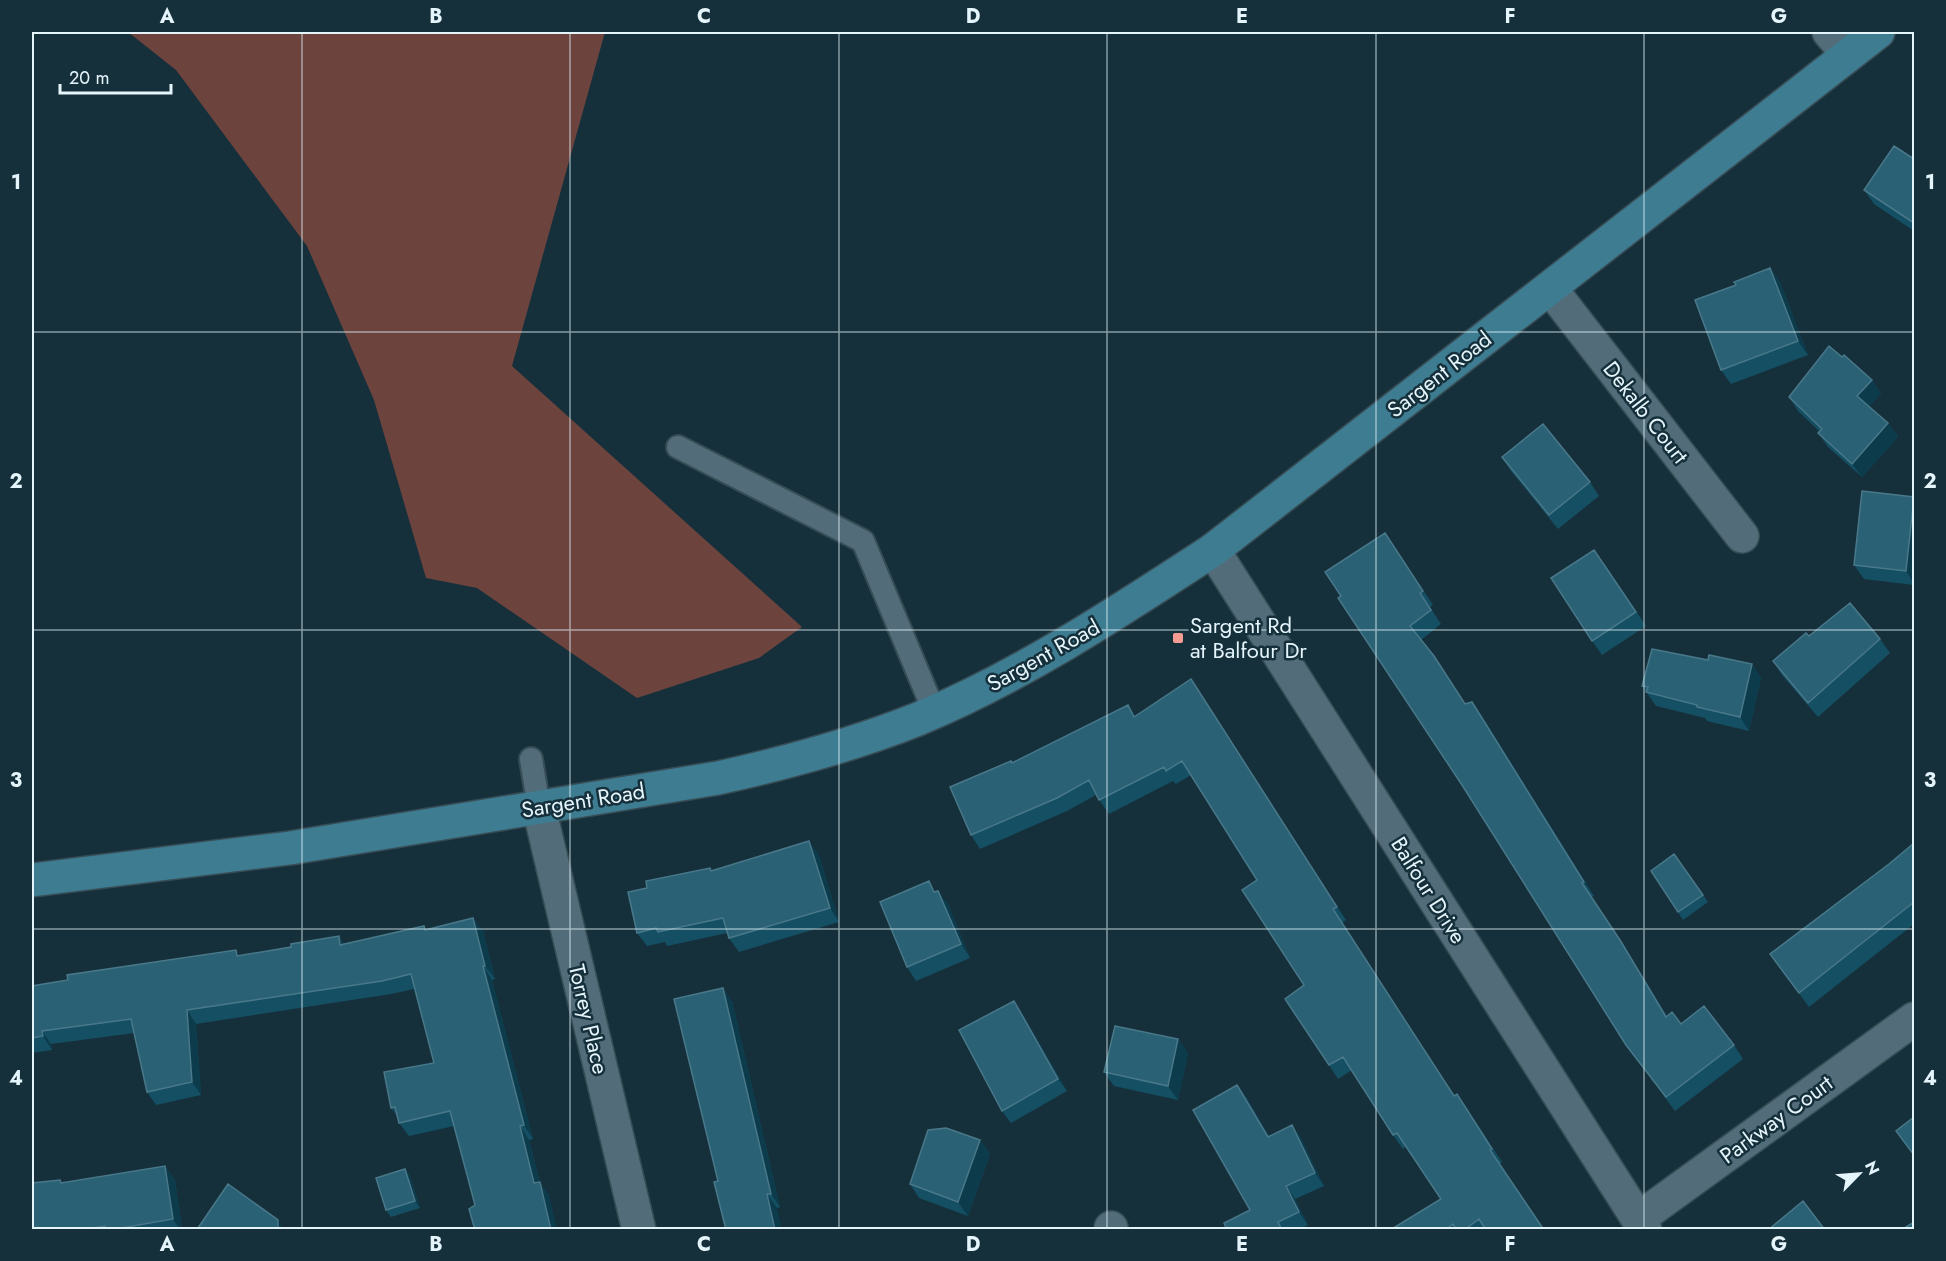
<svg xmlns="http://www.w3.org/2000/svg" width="1946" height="1261" viewBox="0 0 1946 1261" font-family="Jost,sans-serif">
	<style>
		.green { fill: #6d433e }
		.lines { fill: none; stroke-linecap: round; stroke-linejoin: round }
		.lane-casing { stroke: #374d56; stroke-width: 26 }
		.street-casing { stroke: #374d56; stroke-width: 36 }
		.secondary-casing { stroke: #374d56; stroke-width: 36 }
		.lane { stroke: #526d79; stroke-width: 22 }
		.street { stroke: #526d79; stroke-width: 33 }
		.secondary { stroke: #3e7c92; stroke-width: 33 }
		.wall { fill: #154f63 }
		.shaded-wall { fill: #0c3b4c }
		.building { fill: #2b6174; stroke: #487889; stroke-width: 1.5 }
		.grid { fill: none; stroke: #e5f5fc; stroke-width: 1.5; stroke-opacity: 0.55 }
		.poi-dot { fill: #f59c92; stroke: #16303b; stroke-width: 2 }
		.labels { text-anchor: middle; stroke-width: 5; stroke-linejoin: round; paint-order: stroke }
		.street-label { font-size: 22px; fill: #e5f5fc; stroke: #16303b }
		.poi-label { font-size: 22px; fill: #e5f5fc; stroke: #16303b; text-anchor: start }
		.neatline { fill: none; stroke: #e5f5fc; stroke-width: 2 }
		.grid-label { font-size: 20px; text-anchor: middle; font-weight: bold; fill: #e5f5fc }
	</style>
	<rect width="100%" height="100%" fill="#16303b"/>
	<path class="green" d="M128,32H605L512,366L802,627L759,658L637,698L477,588L426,578L374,400L307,246L176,70Z"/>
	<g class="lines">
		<defs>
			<path id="lane" d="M678,447L863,541L934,711
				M531,759L539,808"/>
			<path id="street" d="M1829,32L1848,54
				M1550,288L1742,536
				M1213,550L1645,1230
				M539,808L639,1230
				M1638,1219L1914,1019
				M1111,1228V1230"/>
			<path id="secondary" d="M32,880L290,848L718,778C786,763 853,745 918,719C1023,675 1118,612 1213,550L1878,32"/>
		</defs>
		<use href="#lane" class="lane-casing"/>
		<use href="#street" class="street-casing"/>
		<use href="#secondary" class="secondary-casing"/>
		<use href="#lane" class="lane"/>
		<use href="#street" class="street"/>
		<use href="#secondary" class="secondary"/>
	</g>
	<path class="wall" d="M1914,159V231L1874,204L1864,190Z
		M1770,268L1780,282L1808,355L1731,384L1721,370L1736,285Z
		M1872,380L1881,394L1869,406L1888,423L1898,437L1862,477L1828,447L1818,433L1820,432L1798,411L1789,397Z
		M1502,457L1590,482L1599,496L1558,529L1511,471Z
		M1914,497V585L1864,579L1854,565Z
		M1385,533L1433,605L1430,607L1441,624L1421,640L1443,670L1465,704L1482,716L1594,896L1591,897L1629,954L1667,1016L1681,1024L1734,1045L1743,1059L1675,1111L1626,1045L1462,785L1341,596Z
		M1604,563L1646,626L1602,655L1592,641Z
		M1809,636L1880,639L1890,653L1818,717L1782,675L1773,661Z
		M1708,660L1752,664L1761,678L1749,731L1707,721L1705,718L1656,706L1642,686Z
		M1200,693L1346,920L1342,923L1454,1095L1466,1107L1502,1162L1500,1164L1545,1230H1390L1441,1199L1406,1146L1403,1149L1393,1135L1352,1070L1338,1079L1329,1065L1304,985L1257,880L1191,775L1176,784L1173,781L1109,814L1096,795L1067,811L980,849L971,835L1012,762L1128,705L1135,716Z
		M1914,843V924L1809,1007L1770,954L1889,864Z
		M1674,854L1708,902L1683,920L1651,871Z
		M819,855L839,922L739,952L729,938L727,933L667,946L665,942L647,946L637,933L647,888L710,868L712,870Z
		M936,891L948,904L970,958L916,981L907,967Z
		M424,926L426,930L483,931L495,979L492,980L533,1139L529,1140L540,1183L549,1195L475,1205L454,1126L409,1136L399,1123L398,1117L391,1108L434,1063L414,989L391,994L196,1024L201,1095L156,1105L147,1092L134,1033L51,1044L52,1050L32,1053V986L240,955L344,944Z
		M732,1001L780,1207L777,1208L718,1181Z
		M1022,1013L1067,1091L1011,1123L1002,1111Z
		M1178,1039L1188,1053L1178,1100L1114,1086L1104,1072Z
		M1237,1085L1247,1098L1269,1136L1292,1125L1301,1138L1324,1186L1295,1199L1308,1225L1299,1230H1227L1250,1210Z
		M980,1140L990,1154L968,1216L919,1198L910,1184Z
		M165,1166L175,1180L182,1230H32L63,1183Z
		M405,1169L410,1176L420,1208L391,1217L386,1210Z"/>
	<path class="shaded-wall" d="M1770,268L1780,282L1808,355L1798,341Z
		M1872,380L1881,394L1867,409L1857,396Z
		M1888,423L1898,437L1862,477L1852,464Z
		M1914,497V584L1906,571Z
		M1752,664L1761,678L1749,731L1740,717Z
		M1191,679L1200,693L1346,920L1337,907Z
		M1472,702L1482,716L1594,896L1584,882Z
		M809,841L819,855L839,922L830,908Z
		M1582,883L1629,954L1675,1031L1666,1017Z
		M938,891L948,904L970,958L961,944Z
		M1333,909L1342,923L1463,1109L1454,1096Z
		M473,918L483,931L495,979L485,966Z
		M339,936L348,949L340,945Z
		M483,966L492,980L533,1139L524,1125Z
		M723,988L732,1001L780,1207L771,1194Z
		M1014,1001L1022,1013L1067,1091L1058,1079Z
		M187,1010L196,1024L201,1095L192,1082Z
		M42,1031L51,1044L52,1050L43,1036Z
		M1178,1039L1188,1053L1178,1100L1168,1086Z
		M1237,1085L1247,1098L1277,1150L1268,1137Z
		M1292,1125L1301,1138L1324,1186L1315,1173Z
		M520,1126L529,1140L540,1183L549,1195L557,1230H551L534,1183Z
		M980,1140L990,1154L968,1216L958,1202Z
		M165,1166L175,1180L182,1230H180L173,1219Z
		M405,1169L410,1176L420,1208L415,1201Z
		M1286,1186L1295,1199L1308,1225L1299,1212Z
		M767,1194L777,1208L782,1230H775Z
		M278,1220L284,1230H278Z"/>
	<path class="building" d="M1894,146L1914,159V223L1864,190Z
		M1770,268L1798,341L1721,370L1695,300L1736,285L1734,282Z
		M1829,346L1842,357L1844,355L1872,380L1857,396L1888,423L1852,464L1818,433L1822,429L1789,397Z
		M1543,424L1590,482L1549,515L1502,457Z
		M1862,491L1914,497L1906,571L1854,565Z
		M1385,533L1423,591L1420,593L1431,610L1410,626L1434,656L1465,704L1472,702L1584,882L1582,883L1620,940L1666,1017L1672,1012L1681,1024L1704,1006L1734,1045L1666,1097L1626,1045L1462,785L1338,598L1341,596L1325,572Z
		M1594,550L1636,612L1592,641L1551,578Z
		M1850,603L1880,639L1808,703L1773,661L1806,633L1809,636Z
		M1652,649L1708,660L1709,655L1752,664L1740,717L1697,707V705L1646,692L1648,687L1642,686Z
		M1191,679L1337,907L1333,909L1454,1096L1457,1094L1492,1149L1490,1150L1544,1230H1486L1479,1219L1464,1230H1457L1453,1224L1445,1230H1390L1441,1199L1397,1133L1393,1135L1343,1057L1329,1065L1285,999L1304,985L1242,890L1257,880L1182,761L1166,771L1164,767L1099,800L1089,780L1057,798L971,835L950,787L1011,761L1012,763L1128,705L1134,717Z
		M809,841L830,908L729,938L723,918L658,932L656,928L637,933L628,892L647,888L646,881L710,868L711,871Z
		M1914,843V902L1799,993L1770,954L1889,864Z
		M1674,854L1703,895L1678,912L1651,871Z
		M929,881L934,892L938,891L961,944L907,967L880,902Z
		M473,918L485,966H483L524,1125L520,1126L534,1183L540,1182L551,1230H475L469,1209L475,1205L450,1111L399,1123L395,1107L391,1108L384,1072L434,1063L411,974L382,981L187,1010L192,1082L147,1092L131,1019L42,1031L43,1036L32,1038V986L68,980L67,975L236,950L237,956L291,947V944L339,936L340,945L424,926L425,930Z
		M723,988L771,1194H767L775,1230H726L714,1182L718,1181L674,999Z
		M1014,1001L1058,1079L1002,1111L959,1030Z
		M1115,1026L1178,1039L1168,1086L1104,1072Z
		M1237,1085L1268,1137L1292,1125L1315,1173L1286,1186L1299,1212L1278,1222L1282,1230H1227L1224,1223L1250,1210L1193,1110Z
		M1914,1117V1155L1896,1131Z
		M946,1128L980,1140L958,1202L910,1184L928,1130Z
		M165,1166L173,1219L110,1230H105V1226L79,1230H32V1183L60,1180L61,1183Z
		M405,1169L415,1201L386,1210L376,1178Z
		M228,1184L278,1220V1230H200L198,1228Z
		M1803,1201L1825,1230H1768Z
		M1914,1222V1230H1901Z"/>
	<path class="grid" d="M302,32V1230M570,32V1230M839,32V1230M1107,32V1230M1376,32V1230M1644,32V1230M32,332H1914M32,630H1914M32,929H1914"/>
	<rect class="poi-dot" x="1172" y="632" width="12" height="12" rx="3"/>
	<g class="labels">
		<g class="street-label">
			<text transform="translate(1439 374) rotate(-38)" y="8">Sargent Road</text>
			<text transform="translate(1646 412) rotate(52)" y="8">Dekalb Court</text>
			<text transform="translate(1043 655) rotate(-29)" y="8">Sargent Road</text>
			<text transform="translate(583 800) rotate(-9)" y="8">Sargent Road</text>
			<text transform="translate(1429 890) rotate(58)" y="8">Balfour Drive</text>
			<text transform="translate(589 1019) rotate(77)" y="8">Torrey Place</text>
			<text transform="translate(1776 1119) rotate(-36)" y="8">Parkway Court</text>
		</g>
		<g class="poi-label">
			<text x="1190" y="633">Sargent Rd<tspan x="1190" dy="25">at Balfour Dr</tspan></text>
		</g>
	</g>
	<rect width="1946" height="1261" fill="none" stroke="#16303b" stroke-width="66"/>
	<g transform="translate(1859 1174) rotate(65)" stroke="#16303b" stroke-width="4.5" paint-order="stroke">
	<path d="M0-4.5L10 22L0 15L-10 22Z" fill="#e5f5fc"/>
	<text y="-9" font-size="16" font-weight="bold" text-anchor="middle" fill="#e5f5fc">N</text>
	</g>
	<path d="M60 84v9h111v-9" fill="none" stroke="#e5f5fc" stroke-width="3"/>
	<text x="69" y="84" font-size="18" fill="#e5f5fc" stroke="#16303b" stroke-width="4.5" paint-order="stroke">20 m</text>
	<rect x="33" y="33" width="1880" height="1195" class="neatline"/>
	<g class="grid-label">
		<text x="167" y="23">A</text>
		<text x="436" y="23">B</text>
		<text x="704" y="23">C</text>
		<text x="973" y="23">D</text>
		<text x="1242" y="23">E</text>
		<text x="1510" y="23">F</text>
		<text x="1779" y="23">G</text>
		<text x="16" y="189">1</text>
		<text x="1930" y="189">1</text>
		<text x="16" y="488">2</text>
		<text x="1930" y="488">2</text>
		<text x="16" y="787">3</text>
		<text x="1930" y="787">3</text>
		<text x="16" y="1085">4</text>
		<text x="1930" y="1085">4</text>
		<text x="167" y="1251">A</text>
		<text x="436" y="1251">B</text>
		<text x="704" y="1251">C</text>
		<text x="973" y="1251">D</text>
		<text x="1242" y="1251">E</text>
		<text x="1510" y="1251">F</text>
		<text x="1779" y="1251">G</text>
	</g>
</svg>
